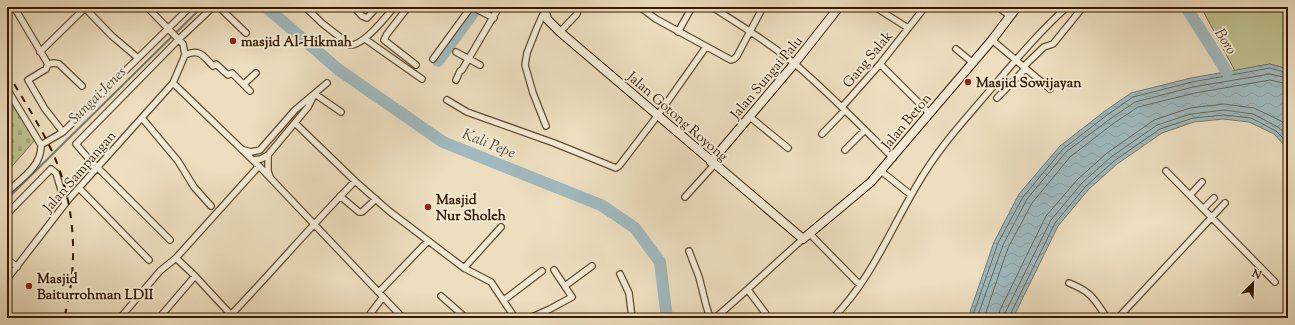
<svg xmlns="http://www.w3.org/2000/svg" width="1295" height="325" viewBox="0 0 1295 325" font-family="'Sorts Mill Goudy',serif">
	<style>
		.cemetery { fill: url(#cemetery-stones); stroke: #786e47 }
		.green { fill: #bdc08e; stroke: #786e47 }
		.water { fill: url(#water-waves); stroke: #747a72 }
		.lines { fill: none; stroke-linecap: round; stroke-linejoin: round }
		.shore { stroke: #6a6a5f; stroke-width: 1 }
		.stream { stroke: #747a72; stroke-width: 2 }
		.river { stroke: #9fb9be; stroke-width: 12 }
		.street-casing { stroke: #624c30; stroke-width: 8 }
		.secondary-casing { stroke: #341b00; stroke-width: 10 }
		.street { stroke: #f3ead5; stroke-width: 5.5 }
		.secondary { stroke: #f3ead5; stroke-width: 8 }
		.rail { stroke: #341b00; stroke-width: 2; stroke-dasharray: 7 7; stroke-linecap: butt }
		.poi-dot { fill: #8f2418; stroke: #f3ead5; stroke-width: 1.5 }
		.labels { text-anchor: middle; stroke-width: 4; stroke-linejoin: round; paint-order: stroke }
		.poi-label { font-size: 14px; font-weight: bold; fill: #341b00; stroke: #f3ead5; text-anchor: start }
		.street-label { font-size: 14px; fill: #341b00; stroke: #f3ead5 }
		.water-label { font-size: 15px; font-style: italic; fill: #544a39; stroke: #f3ead5 }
	</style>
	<defs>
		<pattern id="cemetery-stones" width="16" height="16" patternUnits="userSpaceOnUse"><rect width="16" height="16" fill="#bdc08e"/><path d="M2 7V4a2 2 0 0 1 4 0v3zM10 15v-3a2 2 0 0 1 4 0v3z" fill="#a3a479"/></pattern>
		<pattern id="water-waves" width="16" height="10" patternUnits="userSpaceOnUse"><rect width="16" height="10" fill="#9fb9be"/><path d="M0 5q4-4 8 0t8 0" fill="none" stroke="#8a9ea2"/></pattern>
	</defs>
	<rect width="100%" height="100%" fill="#ecdebf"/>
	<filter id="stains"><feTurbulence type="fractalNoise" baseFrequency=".005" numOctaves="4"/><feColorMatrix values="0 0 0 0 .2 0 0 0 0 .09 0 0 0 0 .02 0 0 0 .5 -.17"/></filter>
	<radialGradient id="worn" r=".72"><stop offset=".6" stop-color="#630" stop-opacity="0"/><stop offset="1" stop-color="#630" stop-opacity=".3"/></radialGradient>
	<path class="cemetery" d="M7,94L35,140L7,172Z"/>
	<path class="green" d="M1201,7H1288V69L1270,64L1235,71Z"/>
	<path class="water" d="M1270,64L1288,69V149L1274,134L1249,122L1223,119L1194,122L1162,133L1117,164L1089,189L1058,226L1013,318H968L994,242L1019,194L1060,146L1105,111L1131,93L1191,78Z"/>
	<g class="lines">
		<path class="shore" d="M972,318L998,243L1023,197L1063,149L1107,115L1133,97L1192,82L1270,68L1288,73
			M977,318L1003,245L1027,199L1066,152L1110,119L1135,102L1193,87L1270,74L1288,78
			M984,318L1008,248L1032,203L1070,157L1114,123L1138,107L1195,93L1270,80L1288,84
			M998,318L1000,310L1046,216L1078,179L1107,153L1154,120L1190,108L1224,104L1254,108L1281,121L1288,128
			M1004,318L1005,313L1051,220L1082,183L1111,157L1157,125L1191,114L1224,110L1253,114L1278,127L1288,136
			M1009,318L1010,315L1055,223L1086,186L1114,161L1160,129L1193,118L1224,115L1251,118L1276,131L1288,143"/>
		<path class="stream" d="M7,199L202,7"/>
		<path class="river" d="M266,7L339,70L443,142L601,205L635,228L660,262L667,318
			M1186,7L1227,72
			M438,61L473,13"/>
		<defs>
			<path id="street" d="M14,7L48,64
				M219,7L246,33
				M305,7L323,24L350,45C363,46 386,17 394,7
				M354,7L362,16L367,18L377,7
				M408,7L387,34L384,40L416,65
				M472,7L494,18
				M640,7L656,19L731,60L734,59L737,56L763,7
				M712,7C740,25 770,43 795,64C830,94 861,126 893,158
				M875,7L908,28
				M998,7L1010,16
				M85,8L112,36L138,58
				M544,12L536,30L527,53L525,65L533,93L546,126
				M560,32L577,14L578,7
				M678,32L692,7
				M365,39L422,79
				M992,40L1050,89
				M956,49L973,63
				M40,52L86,7
				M456,52L480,65
				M185,55C200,48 203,56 213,66L216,64L228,75L232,73L250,91
				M433,59L471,7
				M880,64L929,113
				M1023,67L1044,47L1053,44L1083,7
				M456,80L460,71L462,70L499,7
				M173,83L259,166L403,318
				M244,84L256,73
				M7,89L41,145L63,132L190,7
				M315,94L341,112
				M997,98L1025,69
				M447,100L467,112L554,143L616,168L619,166L658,115L706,47
				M842,107L880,64L925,7
				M750,117L788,148
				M142,118L178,161L194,187L211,206
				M295,123L355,181L389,211L464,268L491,282L515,318
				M63,132L45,109L28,80L46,69L48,64L54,63L59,64L82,86
				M822,134L845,110
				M244,150L251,152L260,150L295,110L327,83
				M845,150L865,130
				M268,155V171L270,177
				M253,160L261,159L268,155L308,107L314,95
				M881,171L911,195
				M1166,171L1275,282
				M79,188L149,260
				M7,192C21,179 42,166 41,145
				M1190,195L1202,182
				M340,196L359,212H362L376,199
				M685,197L714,165
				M1203,209L1214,198
				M7,214L51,169L56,173L65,203
				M810,234L860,285
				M170,240L88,158L76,144L179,39L213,7
				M689,251L699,277L706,305L710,318
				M176,258L195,276L234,318
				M7,259L17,267
				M464,268L501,227
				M620,274L629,293L632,318
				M7,279L68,200L173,83L185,55L183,44L147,7
				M1069,283C1092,292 1094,299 1107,318
				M565,286L592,266
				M748,290L769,318
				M379,292L428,241
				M441,296L466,318
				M504,300L542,271
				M120,318L160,271L176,258L259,166
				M159,318L195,276
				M228,318C271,273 311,226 355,181
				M367,318L383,297
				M530,318L550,309L572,297L554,270
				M715,318C745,293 773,265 803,239
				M833,318C874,277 894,220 925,172C944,142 968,116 991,89C1015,61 1039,32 1067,7
				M1118,318L1225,203"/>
			<path id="secondary" d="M544,7L547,19L560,32L803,239L871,182L992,40L1017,7
				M711,162L794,64L839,7"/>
		</defs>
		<use href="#street" class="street-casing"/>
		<use href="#secondary" class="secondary-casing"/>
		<use href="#street" class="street"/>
		<use href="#secondary" class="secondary"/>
		<path class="rail" d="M7,72C21,96 36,119 48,143C75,196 80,261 64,318"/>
	</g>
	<g class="poi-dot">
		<circle cx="233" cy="41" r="4"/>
		<circle cx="968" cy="82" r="4"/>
		<circle cx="428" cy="207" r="4"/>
		<circle cx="29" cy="286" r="4"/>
	</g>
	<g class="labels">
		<g class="poi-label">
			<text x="241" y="46">masjid Al-Hikmah</text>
			<text x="976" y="87">Masjid Sowijayan</text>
			<text x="436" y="204">Masjid<tspan x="436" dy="16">Nur Sholeh</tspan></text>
			<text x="37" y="283">Masjid<tspan x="37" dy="16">Baiturrohman LDII</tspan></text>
		</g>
		<g class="street-label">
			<text transform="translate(867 59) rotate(-50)" y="5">Gang Salak</text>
			<text transform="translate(766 77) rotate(-50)" y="5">Jalan Sungai Palu</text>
			<text transform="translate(678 116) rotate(41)" y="5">Jalan Gotong Royong</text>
			<text transform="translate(906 121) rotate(-50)" y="5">Jalan Beton</text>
			<text transform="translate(79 171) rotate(-49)" y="5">Jalan Sampangan</text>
		</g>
		<g class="water-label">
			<text transform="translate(1226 41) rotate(58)" y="5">Boro</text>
			<text transform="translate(97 95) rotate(-45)" y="5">Sungai Jenes</text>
			<text transform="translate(489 143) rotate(22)" y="5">Kali Pepe</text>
		</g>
	</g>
	<rect width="1295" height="325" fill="none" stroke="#ecdebf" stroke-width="24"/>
	<rect x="8" y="8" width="1279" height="309" fill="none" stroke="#341b00" stroke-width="2"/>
	<rect x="12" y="12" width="1271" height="301" fill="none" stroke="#341b00"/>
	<g transform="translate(1253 283) rotate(23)" stroke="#f3ead5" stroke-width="3" paint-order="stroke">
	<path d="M0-3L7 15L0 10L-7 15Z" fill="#341b00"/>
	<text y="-6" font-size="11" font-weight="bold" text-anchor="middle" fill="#341b00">N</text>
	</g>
	<rect width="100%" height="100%" filter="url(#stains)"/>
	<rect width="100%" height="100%" fill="url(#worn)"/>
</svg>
